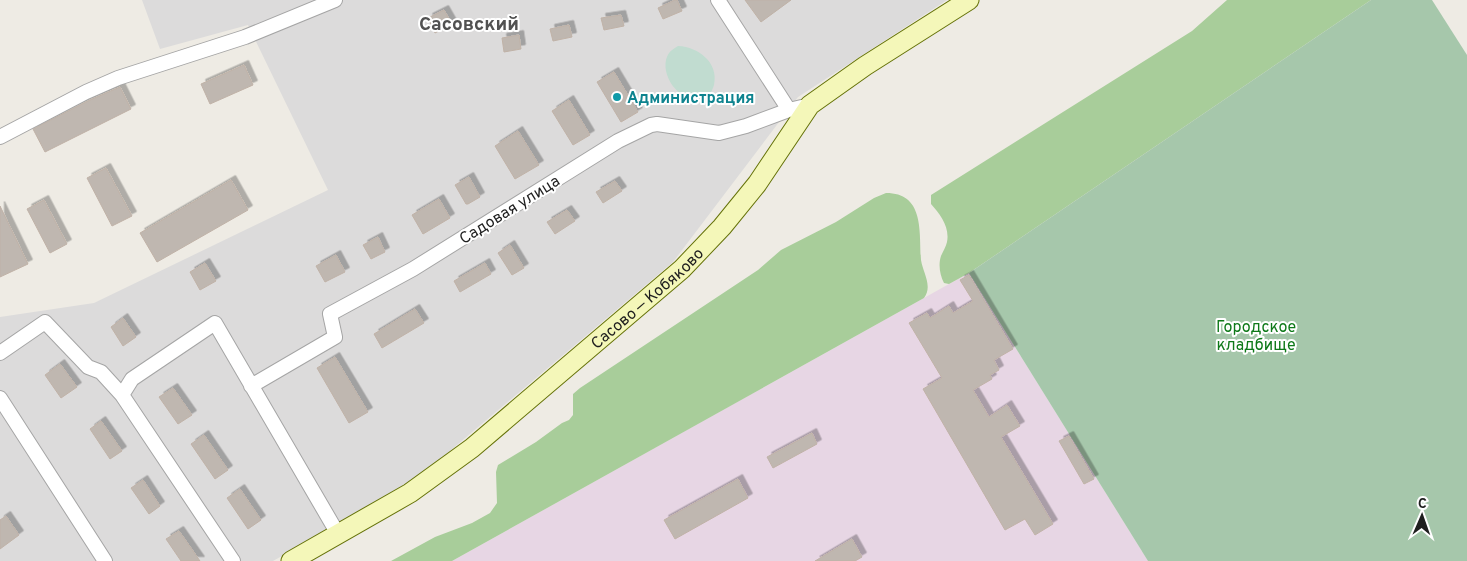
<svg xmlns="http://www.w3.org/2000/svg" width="1467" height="561" viewBox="0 0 1467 561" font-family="Overpass,sans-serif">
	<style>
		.residential { fill: #dcdbdb }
		.industrial { fill: #e7d6e4 }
		.forest { fill: #a8cd9a }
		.wetland { fill: #c1dcd0 }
		.cemetery { fill: #a6c7ab }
		.building { fill: #bfb7b0; stroke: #c0b2a7; filter: url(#shadow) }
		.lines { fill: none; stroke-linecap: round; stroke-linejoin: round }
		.street-casing { stroke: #a5a5a5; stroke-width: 16 }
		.secondary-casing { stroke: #657208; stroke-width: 21 }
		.street { stroke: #fff; stroke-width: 14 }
		.secondary { stroke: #f4f7b9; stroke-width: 19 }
		.culture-dot { fill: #0f9aa8; stroke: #fff; stroke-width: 2 }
		.labels { text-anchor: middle; stroke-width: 4; stroke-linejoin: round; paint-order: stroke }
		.culture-label { font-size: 16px; font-weight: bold; fill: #0d838f; stroke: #fff; text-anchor: start }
		.street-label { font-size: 16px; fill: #1e1e1e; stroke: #fff }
		.park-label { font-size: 16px; fill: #0e7919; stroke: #fff }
		.quarter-label { font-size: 19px; font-weight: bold; fill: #515151; stroke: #fff }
	</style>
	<defs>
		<filter id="shadow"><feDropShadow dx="4.5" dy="-4.5" stdDeviation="0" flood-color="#0004"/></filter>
	</defs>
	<rect width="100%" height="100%" fill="#eeebe4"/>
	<path class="residential" d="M142,0H947L798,97L673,262L412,483L273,561H0V317L94,303L328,190L248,25L160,49Z"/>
	<path class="industrial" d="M969,273L1148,561H452L949,284Z"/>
	<path class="forest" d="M1227,0H1371L969,273L949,284L944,283C940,275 938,265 941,256C943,251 946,247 947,242C950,227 940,214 931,204V195L1192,31Z
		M886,193C925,193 919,233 921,260C923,273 933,286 924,298L452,561H391L435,537L472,523L490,513L497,503L496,472L498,465L536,442L562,423L569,420L573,415V394L580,388L758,270L781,250L836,222L874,198Z"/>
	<path class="wetland" d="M678,46C699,47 719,63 714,85C712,91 710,95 705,97C681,108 656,72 669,53C671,50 675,48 678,46Z"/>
	<path class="cemetery" d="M1371,0H1432L1467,55V561H1148L969,273Z"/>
	<path class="building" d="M675,0H677L682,11L663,19L658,8Z
		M745,0H791L761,22Z
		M444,10L452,24L435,33L428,18Z
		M621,15L624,26L604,30L601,18Z
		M569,25L572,37L553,41L550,29Z
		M519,35L521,49L504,52L502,38Z
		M244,65L253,85L210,104L201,84Z
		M614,72L638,112L621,122L597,82Z
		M120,87L131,109L45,152L33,129L90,100Z
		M569,100L590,135L573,145L552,111Z
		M518,131L539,165L515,179L495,146Z
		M106,168L132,216L112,226L87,178Z
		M469,177L480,197L468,204H466L455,185Z
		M231,180L248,210L157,262L140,233Z
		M615,181L622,191L603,203L596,192Z
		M439,199L450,218L423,234L412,215Z
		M44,200L67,244L50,253L27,209Z
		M0,206L28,264L0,277Z
		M567,210L575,221L555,234L547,222Z
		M378,237L385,252L371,259L363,245Z
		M510,245L524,268L512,275L498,253Z
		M336,255L345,272L325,282L316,266Z
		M205,263L216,281L200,290L190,272Z
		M485,263L491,274L460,292L454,281Z
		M969,275L1013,349L994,360L999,370L990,375L992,379L973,390L989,417L1007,405L1020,426L1001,437L1053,524L1035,535L1025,519L1005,530L923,389L942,378L909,323L927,313L930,318L949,306L953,313L973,301L960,280Z
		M415,309L424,323L382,348L374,334Z
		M123,318L136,337L123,346L111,327Z
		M335,357L368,412L349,423L317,368Z
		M60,364L77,387L61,398L45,375Z
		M173,388L192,415L178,424L159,397Z
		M101,421L122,451L110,459L90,429Z
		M812,433L817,444L773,468L767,457Z
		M204,435L228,470L215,479L191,444Z
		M1069,436L1094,479L1084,484L1059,441Z
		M738,479L748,498L675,539L664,520Z
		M143,480L160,506L149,514L131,488Z
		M240,489L261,520L248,529L227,498Z
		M6,516L19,535L0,549V520Z
		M179,531L200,561H181L166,539Z
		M852,539L862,557L855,561H815Z"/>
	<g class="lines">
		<defs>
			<path id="street" d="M718,0L789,110
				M0,137L86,92L118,78L245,37L335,0
				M0,353L45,322L88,367L101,372L122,395L233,561
				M251,386L335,337L330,314L413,269L618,141L651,125L657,124L719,133L746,126L789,110L810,105
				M122,395L132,379L215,323L338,534
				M0,398L105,561"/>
			<g id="secondary">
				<path id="s1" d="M291,561L410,493L472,448L682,269L722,227L757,184L810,105L865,66L969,0"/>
			</g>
		</defs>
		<use href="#street" class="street-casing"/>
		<use href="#secondary" class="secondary-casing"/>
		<use href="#street" class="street"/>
		<use href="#secondary" class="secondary"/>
	</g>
	<circle class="culture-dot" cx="617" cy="97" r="5"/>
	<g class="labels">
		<g class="culture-label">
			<text x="627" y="103">Администрация</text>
		</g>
		<g class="street-label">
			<text transform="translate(509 209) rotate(-32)" y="6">Садовая улица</text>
			<text dy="6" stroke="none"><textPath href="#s1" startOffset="444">Сасово — Кобяково</textPath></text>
		</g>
		<g class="park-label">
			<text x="1256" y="332">Городское<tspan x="1256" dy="18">кладбище</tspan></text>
		</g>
		<g class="quarter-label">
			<text x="469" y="30">Сасовский</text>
		</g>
	</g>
	<g transform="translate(1422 516) rotate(2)" stroke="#ffffff" stroke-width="4" paint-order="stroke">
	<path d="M0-4L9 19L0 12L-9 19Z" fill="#1e1e1e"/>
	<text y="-8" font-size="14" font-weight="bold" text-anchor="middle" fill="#1e1e1e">С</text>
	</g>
</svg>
